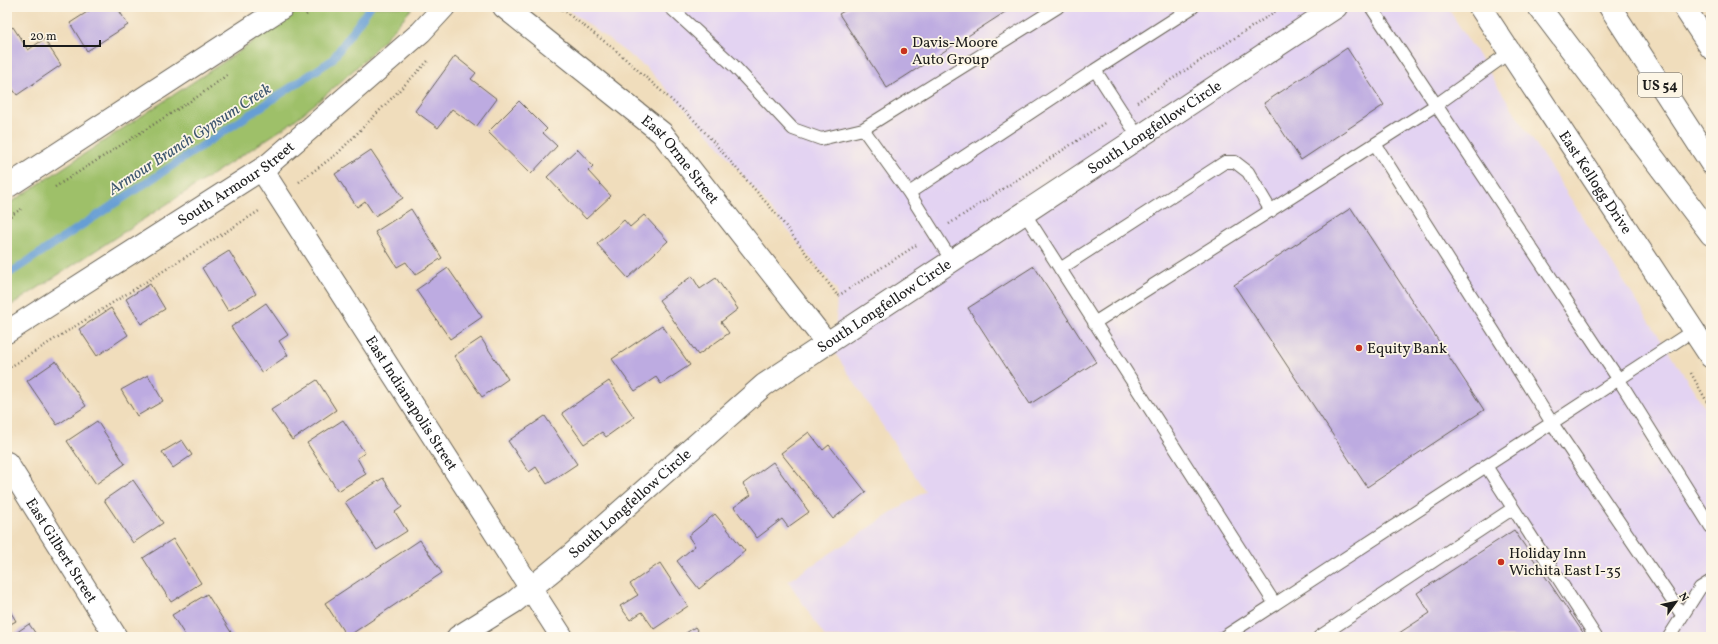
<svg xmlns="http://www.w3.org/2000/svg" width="1718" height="644" viewBox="0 0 1718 644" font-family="Vollkorn,serif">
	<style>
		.built { fill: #e3d3f2 }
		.green { fill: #9ec069; stroke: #5d6e42 }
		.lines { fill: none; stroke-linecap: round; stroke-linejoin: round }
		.stream { stroke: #669ed4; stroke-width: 8 }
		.building { fill: #bdabe1 }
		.lane-casing { stroke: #666054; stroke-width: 14 }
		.street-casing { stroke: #666054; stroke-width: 24 }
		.secondary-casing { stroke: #666054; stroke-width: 24 }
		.highway-casing { stroke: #666054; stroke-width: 24 }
		.path { stroke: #666054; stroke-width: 2.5; stroke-dasharray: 1 3; stroke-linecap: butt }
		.lane { stroke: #fff; stroke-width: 12 }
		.street { stroke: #fff; stroke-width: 22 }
		.secondary { stroke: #fff; stroke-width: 22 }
		.highway { stroke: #fff; stroke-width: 22 }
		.poi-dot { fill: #c8321e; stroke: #fcf5e5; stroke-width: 1.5 }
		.labels { text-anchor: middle; stroke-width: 3.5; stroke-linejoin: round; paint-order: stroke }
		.shield { fill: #fcf5e5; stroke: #5f5d58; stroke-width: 1 }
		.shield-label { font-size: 14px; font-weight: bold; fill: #1c1c1c }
		.poi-label { font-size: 15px; fill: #1c1c1c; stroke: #fcf5e5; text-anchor: start }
		.street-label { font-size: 15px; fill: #1c1c1c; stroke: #fcf5e5 }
		.water-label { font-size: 16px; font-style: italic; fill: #3d566f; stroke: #fcf5e5 }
	</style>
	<rect width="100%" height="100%" fill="#fcf5e5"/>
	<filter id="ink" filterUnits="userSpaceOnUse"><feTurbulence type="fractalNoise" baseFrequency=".025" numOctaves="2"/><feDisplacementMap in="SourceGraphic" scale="8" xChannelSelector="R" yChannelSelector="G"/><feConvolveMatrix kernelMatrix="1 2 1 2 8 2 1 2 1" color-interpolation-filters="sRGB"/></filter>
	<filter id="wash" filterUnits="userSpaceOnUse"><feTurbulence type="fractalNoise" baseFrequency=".012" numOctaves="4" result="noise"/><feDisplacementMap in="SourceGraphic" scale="16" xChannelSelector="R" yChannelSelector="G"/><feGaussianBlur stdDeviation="0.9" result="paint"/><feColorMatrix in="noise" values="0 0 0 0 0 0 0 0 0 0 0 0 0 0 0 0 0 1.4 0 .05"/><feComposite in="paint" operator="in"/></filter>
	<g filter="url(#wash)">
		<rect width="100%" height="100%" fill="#f0ddbc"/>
		<path class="built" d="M565,7H1447L1711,417V637H825L788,581L925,491L835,353L837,290L715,141L647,68Z"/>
		<path class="green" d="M298,7H413C376,52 333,91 287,126L7,308V205L243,49Z"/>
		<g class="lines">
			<path class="stream" d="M7,275L332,60L370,7"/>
		</g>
		<g id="blocks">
			<path class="building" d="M95,7H117L128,25L87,51L70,23Z
				M851,7H1013L887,88L839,14Z
				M13,27L28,50L44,39L61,65L17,95L7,81V31Z
				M1347,48L1384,105L1301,160L1264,103Z
				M455,56L476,73L471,79L497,99L476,127L452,109L438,128L415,111Z
				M519,101L547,129L543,133L557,146L531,174L488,132Z
				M577,149L593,166L588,171L611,196L586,219L547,177Z
				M371,150L403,198L375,216L365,201L357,207L335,174Z
				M1351,208L1484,410L1367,487L1234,285Z
				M411,209L442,258L415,275L406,262L397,267L375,232Z
				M644,215L668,241L628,278L597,244L624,220L630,227Z
				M229,251L256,294L228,311L202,268Z
				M1034,266L1096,362L1030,404L968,308Z
				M448,268L482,317L450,339L416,290Z
				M692,276L700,289L716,278L738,309L721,322L729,333L698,355L659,300Z
				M150,284L165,309L141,324L126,299Z
				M266,303L288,335L279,341L288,355L262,373L231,327Z
				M111,308L128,335L97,356L79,329Z
				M662,325L690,365L661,384L656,377L635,391L612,359Z
				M481,338L508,379L482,397L454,356Z
				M56,361L86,406L57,425L27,381Z
				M148,375L163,401L137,416L121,390Z
				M317,380L336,410L292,440L271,410Z
				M609,381L634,417L606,437L602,432L584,444L562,413Z
				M545,416L577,464L547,484L536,467L529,472L508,441Z
				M343,420L365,453L357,458L366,474L338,491L307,443Z
				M97,421L125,464L96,484L67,441Z
				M809,432L823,450L829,445L866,492L833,519L781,453Z
				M182,440L192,455L173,468L162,452Z
				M773,462L809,512L788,527L782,519L757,538L734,507L751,495L743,484Z
				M383,478L402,507L395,512L407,531L377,550L345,502Z
				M133,480L163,523L133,543L104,500Z
				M715,514L745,551L699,589L677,561L695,546L688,536Z
				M1514,530L1586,637H1393L1430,613L1417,593Z
				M173,539L201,583L171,602L143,558Z
				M420,540L442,573L347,637L325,603Z
				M660,563L688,606L654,629L642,612L630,620L620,606L638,595L630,584Z
				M207,594L234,637H186L172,615Z
				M7,606L16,621L7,626Z
				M29,624L38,637H10Z
				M695,627L702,637H680Z"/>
		</g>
	</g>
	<g filter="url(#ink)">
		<use href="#blocks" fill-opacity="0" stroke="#666054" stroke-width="1"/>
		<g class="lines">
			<defs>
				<path id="lane" d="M670,7L733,65L793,129L821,139L863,129L1058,7
					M1371,7L1619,380L1711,527
					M1095,70L1193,7
					M863,129L909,193
					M1375,144L1552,423L1682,615
					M1025,214L1275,604L1694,330
					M952,261L909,193L1095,70L1139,138
					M1060,269L1225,162H1235L1248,172L1271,211
					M1094,323L1436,105L1510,52
					M1486,466L1596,637
					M1224,637L1275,604
					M1319,637L1512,509
					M1669,637L1700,588L1711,581"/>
				<g id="street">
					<path id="s1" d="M504,7L662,133L826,342"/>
					<path id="s2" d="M262,170L562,637"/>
					<path d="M7,187L283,7"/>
					<path id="s3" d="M7,463L116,637"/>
					<path id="s4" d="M458,637L514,602L570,556L764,385L1336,7"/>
				</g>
				<g id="secondary">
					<path id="s5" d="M1480,7L1711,357"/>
					<path id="s6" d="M7,332L268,165L421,32L444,7"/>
				</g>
				<path id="highway" d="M1539,7L1711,234
					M1610,7L1711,163
					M1684,7L1711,48"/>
			</defs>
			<use href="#lane" class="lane-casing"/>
			<use href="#street" class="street-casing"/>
			<use href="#secondary" class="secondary-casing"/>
			<use href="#highway" class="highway-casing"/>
			<path class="path" d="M559,7L613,48L695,121L778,216L838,296L918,244
				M306,15L314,7
				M1137,102L1282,7
				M299,182L338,153L429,60
				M55,187L200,95L227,75
				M7,218L21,209
				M949,224L1106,122
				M7,369L259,211
				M1691,373L1711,409"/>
			<use href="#lane" class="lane"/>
			<use href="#street" class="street"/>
			<use href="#secondary" class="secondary"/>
			<use href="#highway" class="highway"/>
		</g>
	</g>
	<g class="poi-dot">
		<circle cx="904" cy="51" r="4"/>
		<circle cx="1359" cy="348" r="4"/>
		<circle cx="1501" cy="562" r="4"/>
	</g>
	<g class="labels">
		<rect class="shield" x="1638" y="73" width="44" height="24" rx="3"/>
		<g class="shield-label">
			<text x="1660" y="90">US 54</text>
		</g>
		<g class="poi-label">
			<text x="912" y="47">Davis-Moore<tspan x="912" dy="17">Auto Group</tspan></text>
			<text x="1367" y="353">Equity Bank</text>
			<text x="1509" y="558">Holiday Inn<tspan x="1509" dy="17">Wichita East I-35</tspan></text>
		</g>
		<g class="street-label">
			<text dy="5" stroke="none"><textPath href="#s4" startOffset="865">South Longfellow Circle</textPath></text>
			<text dy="5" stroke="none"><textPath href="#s1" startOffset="234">East Orme Street</textPath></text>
			<text dy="5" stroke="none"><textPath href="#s5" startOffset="210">East Kellogg Drive</textPath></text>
			<text dy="5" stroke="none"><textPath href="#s6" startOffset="273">South Armour Street</textPath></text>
			<text dy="5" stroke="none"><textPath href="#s4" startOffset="541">South Longfellow Circle</textPath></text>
			<text dy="5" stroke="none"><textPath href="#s2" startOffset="277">East Indianapolis Street</textPath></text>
			<text dy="5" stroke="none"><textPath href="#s4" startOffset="218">South Longfellow Circle</textPath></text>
			<text dy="5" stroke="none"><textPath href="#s3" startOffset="103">East Gilbert Street</textPath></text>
		</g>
		<g class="water-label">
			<text transform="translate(189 138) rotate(-33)" y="6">Armour Branch Gypsum Creek</text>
		</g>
	</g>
	<rect width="1718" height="644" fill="none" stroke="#fcf5e5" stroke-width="24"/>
	<g transform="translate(1676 602) rotate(57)" stroke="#fcf5e5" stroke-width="3" paint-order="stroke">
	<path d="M0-3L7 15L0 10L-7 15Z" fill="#1c1c1c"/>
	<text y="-6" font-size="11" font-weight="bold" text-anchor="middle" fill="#1c1c1c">N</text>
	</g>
	<path d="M24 40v6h76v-6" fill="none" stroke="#1c1c1c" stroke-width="2"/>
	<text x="30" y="40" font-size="12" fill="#1c1c1c" stroke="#fcf5e5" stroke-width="3" paint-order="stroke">20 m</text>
</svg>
